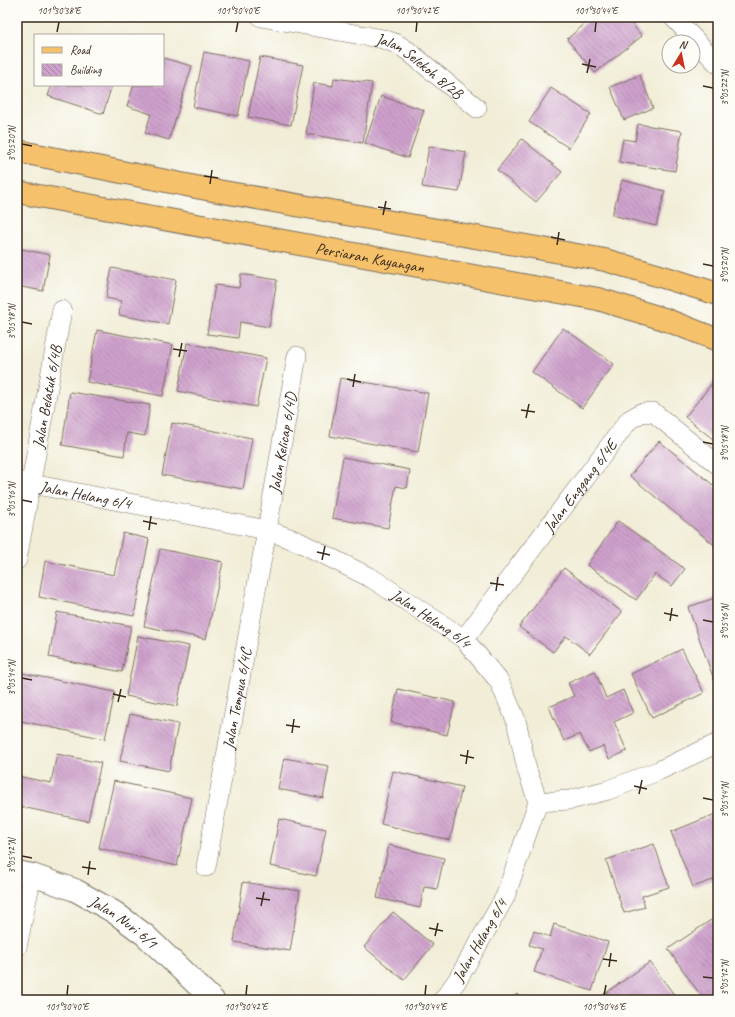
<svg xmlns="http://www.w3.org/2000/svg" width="735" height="1017" viewBox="0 0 735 1017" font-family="Caveat,sans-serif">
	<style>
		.building { fill: url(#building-back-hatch) }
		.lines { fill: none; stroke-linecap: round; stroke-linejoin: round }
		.minor-casing { stroke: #7b6e5f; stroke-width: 20 }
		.tertiary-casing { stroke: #7b6e5f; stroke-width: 24 }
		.primary-casing { stroke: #7b6e5f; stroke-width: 24 }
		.minor { stroke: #fff; stroke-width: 19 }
		.tertiary { stroke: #fff; stroke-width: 22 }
		.primary { stroke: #f5c16b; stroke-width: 22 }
		.ticks { fill: none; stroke: #3b2a1e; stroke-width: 1.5 }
		.labels { text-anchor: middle; stroke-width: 4; stroke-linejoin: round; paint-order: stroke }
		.street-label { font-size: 16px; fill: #3b2a1e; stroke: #fdfcf7 }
		.neatline { fill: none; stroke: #3b2a1e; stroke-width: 1.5 }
		.ticks-label { font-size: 10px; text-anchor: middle; fill: #3b2a1e }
	</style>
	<defs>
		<pattern id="building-back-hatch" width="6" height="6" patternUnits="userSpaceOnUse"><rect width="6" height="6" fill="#cea0cc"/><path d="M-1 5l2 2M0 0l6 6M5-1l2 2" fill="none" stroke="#a883a5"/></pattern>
	</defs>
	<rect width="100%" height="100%" fill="#fdfcf7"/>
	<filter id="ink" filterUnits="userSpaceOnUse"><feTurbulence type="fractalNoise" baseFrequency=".025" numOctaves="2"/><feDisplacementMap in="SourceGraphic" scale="8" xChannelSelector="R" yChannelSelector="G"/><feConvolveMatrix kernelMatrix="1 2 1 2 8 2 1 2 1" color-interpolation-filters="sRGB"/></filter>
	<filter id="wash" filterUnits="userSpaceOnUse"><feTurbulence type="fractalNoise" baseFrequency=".012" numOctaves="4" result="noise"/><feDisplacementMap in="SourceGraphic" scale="16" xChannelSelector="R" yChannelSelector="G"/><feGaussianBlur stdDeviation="0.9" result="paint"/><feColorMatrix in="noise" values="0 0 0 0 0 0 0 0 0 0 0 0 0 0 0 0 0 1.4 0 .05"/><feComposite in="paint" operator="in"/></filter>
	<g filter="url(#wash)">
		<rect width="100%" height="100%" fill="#f1edd7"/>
		<g id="blocks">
			<path class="building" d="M593,17H626L642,36L595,73L567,39Z
				M204,52L249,61L238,116L193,107Z
				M260,57L303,65L291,125L248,117Z
				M163,58L192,66L169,140L145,133L151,114L127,106L134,85H163Z
				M640,75L653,108L624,120L610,87Z
				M334,78L372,83L363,143L306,134L314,83L333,86Z
				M52,85H112L103,114L48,96Z
				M551,88L591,114L569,148L529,122Z
				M381,96L424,110L408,158L365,143Z
				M638,124L682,131L675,171L619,162L623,139L635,141Z
				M522,139L562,172L536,202L497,170Z
				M429,146L466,152L459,192L422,187Z
				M622,180L665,191L656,226L612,215Z
				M17,248L50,255L43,291L17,286Z
				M112,268L176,280L168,324L119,315L121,301L106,298Z
				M241,274L277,280L269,327L240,322L238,338L207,334L215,285L239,288Z
				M563,328L614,364L582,408L532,372Z
				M97,330L173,345L163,396L87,382Z
				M187,343L266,358L256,407L178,391Z
				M718,376V443L685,417Z
				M340,378L428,393L418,452L330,436Z
				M70,392L150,405L145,436L127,433L124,456L62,445Z
				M172,423L252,438L243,489L162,475Z
				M659,441L718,489V548L630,476Z
				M343,457L410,470L407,488L396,486L388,528L332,518Z
				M618,521L685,569L672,586L655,574L636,600L587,565Z
				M123,533L149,539L134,616L39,597L45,561L114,575Z
				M160,549L223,562L206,639L144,626Z
				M564,568L622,612L590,654L566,636L553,652L519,627Z
				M718,597V691L688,607Z
				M57,612L131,626L122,672L49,657Z
				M138,636L189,646L177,706L126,696Z
				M682,649L704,693L652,718L631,674Z
				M595,671L606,698L623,690L633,713L614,722L627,751L609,759L603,746L589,752L580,734L564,741L549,707L574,696L568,683Z
				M22,673L115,692L105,739L17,720V696Z
				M398,689L455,702L447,735L391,722Z
				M130,714L178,724L169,771L120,761Z
				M57,754L101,763L88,821L17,806V776L51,783Z
				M284,758L329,766L323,798L278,789Z
				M393,771L462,787L450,840L381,824Z
				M114,781L192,798L177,866L99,848Z
				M718,813V878L693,887L671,832Z
				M279,819L326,829L316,876L270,866Z
				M654,844L669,887L642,896L645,907L624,913L606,860Z
				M389,845L444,858L437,889L424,887L420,908L377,898Z
				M243,882L300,891L290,951L234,942Z
				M393,912L433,945L404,980L364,947Z
				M711,920L718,930V1000H704L668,949Z
				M554,924L608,942L592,991L534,972L542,949L529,945L534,931L550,937Z
				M650,962L678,1000H596Z
				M517,994L522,1000H511Z"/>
		</g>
	</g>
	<g filter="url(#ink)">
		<use href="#blocks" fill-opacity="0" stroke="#7b6e5f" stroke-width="1"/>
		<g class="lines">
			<defs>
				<g id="minor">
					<path id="s1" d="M261,17L383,39L397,44L408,51L477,108"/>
					<path d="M673,17L718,64"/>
					<path id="s2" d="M17,481L267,530L297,541L373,579L464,639L499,681L516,720L527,770L538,802L505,897L458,979L443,1000"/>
					<path id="s3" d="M17,560L62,310"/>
					<path id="s4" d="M464,639L629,420L641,413L653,412L718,465"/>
					<path d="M538,802L570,800L608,790L658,771L718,743"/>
					<path id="s5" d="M206,867L267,530L297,356"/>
					<path d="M17,947L32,875"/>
				</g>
				<g id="tertiary">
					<path id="s6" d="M17,872L32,875L75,890L114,912L145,935L213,1000"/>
				</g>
				<g id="primary">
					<path d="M17,151L201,188L605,260L660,276L718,294"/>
					<path id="s7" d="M17,192L598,299L664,319L718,340"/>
				</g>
			</defs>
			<use href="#minor" class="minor-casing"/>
			<use href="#tertiary" class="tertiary-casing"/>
			<use href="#primary" class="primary-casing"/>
			<use href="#minor" class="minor"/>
			<use href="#tertiary" class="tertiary"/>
			<use href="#primary" class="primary"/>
		</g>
	</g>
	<path class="ticks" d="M57,32L59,22M236,32L238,22M416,32L417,22M595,32L596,22M582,64L596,67M587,73L590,59M703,86L713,88M22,144L32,146M204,176L218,178M210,184L212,170M378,207L391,209M383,215L386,201M551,237L565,240M557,245L559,232M703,264L713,266M22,322L32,324M173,349L187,351M179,357L182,343M347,379L361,382M353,387L355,374M521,410L535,412M526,418L529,404M703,442L713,444M22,500L32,502M143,521L157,524M149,530L151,516M317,552L330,555M322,560L325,546M490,583L504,585M496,591L498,577M664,613L678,616M703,620L713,622M670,621L672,608M22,678L32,680M113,694L126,697M118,702L121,689M286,725L300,727M292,733L294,719M460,755L474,758M466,764L468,750M634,786L647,789M639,794L642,780M703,798L713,800M22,856L32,858M82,867L96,869M88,875L90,861M256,898L270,900M261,906L264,892M429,928L443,931M435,936L438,923M603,959L617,961M609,967L611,953M703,977L713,978M67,995L68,985M246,995L247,985M425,995L426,985M604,995L606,985"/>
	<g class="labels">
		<g class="street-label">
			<text dy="6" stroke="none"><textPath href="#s1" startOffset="169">Jalan Selekoh 8/2B</textPath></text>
			<text dy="6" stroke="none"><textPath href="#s7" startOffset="359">Persiaran Kayangan</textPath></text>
			<text dy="6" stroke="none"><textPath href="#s3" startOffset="166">Jalan Belatuk 6/4B</textPath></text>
			<text dy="6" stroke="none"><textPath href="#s5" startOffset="431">Jalan Kelicap 6/4D</textPath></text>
			<text dy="6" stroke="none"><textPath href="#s4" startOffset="192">Jalan Enggang 6/4E</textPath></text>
			<text dy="6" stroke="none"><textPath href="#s2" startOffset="70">Jalan Helang 6/4</textPath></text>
			<text dy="6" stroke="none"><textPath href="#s2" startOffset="442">Jalan Helang 6/4</textPath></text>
			<text dy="6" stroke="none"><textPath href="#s5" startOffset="171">Jalan Tempua 6/4C</textPath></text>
			<text dy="6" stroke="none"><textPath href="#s6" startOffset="119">Jalan Nuri 6/1</textPath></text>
			<text transform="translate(479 940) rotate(-60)" y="6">Jalan Helang 6/4</text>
		</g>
	</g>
	<rect width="735" height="1017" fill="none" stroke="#fdfcf7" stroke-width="44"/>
	<rect x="34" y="34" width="130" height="52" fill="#fdfcf7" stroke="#afa8a0"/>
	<rect x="42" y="47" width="20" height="6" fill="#f5c16b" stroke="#afa8a0"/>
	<text x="70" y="54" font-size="12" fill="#3b2a1e">Road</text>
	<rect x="42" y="64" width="20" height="12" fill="url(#building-back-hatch)" stroke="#afa8a0"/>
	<text x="70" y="74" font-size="12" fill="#3b2a1e">Building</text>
	<g transform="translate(681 54) rotate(10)"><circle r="19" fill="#fdfcf7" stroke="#afa8a0"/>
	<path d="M0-3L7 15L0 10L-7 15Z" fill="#c8321e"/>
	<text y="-6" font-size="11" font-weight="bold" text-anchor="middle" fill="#3b2a1e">N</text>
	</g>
	<rect x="22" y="22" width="691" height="973" class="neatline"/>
	<g class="ticks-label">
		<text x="59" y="14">101°30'38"E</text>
		<text x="238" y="14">101°30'40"E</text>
		<text x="417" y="14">101°30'42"E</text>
		<text x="596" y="14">101°30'44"E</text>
		<text transform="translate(724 88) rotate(-90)" y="4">3°05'22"N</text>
		<text transform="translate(11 144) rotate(-90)" y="4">3°05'20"N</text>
		<text transform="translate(724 266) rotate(-90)" y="4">3°05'20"N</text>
		<text transform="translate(11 322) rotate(-90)" y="4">3°05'18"N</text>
		<text transform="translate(724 444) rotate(-90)" y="4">3°05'18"N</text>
		<text transform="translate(11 500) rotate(-90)" y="4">3°05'16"N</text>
		<text transform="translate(724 622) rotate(-90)" y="4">3°05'16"N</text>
		<text transform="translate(11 678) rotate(-90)" y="4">3°05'14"N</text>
		<text transform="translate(724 800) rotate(-90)" y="4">3°05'14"N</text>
		<text transform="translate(11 856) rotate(-90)" y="4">3°05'12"N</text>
		<text transform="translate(724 978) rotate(-90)" y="4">3°05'12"N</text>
		<text x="67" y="1010">101°30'40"E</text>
		<text x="246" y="1010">101°30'42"E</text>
		<text x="425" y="1010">101°30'44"E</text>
		<text x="604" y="1010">101°30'46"E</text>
	</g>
</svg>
